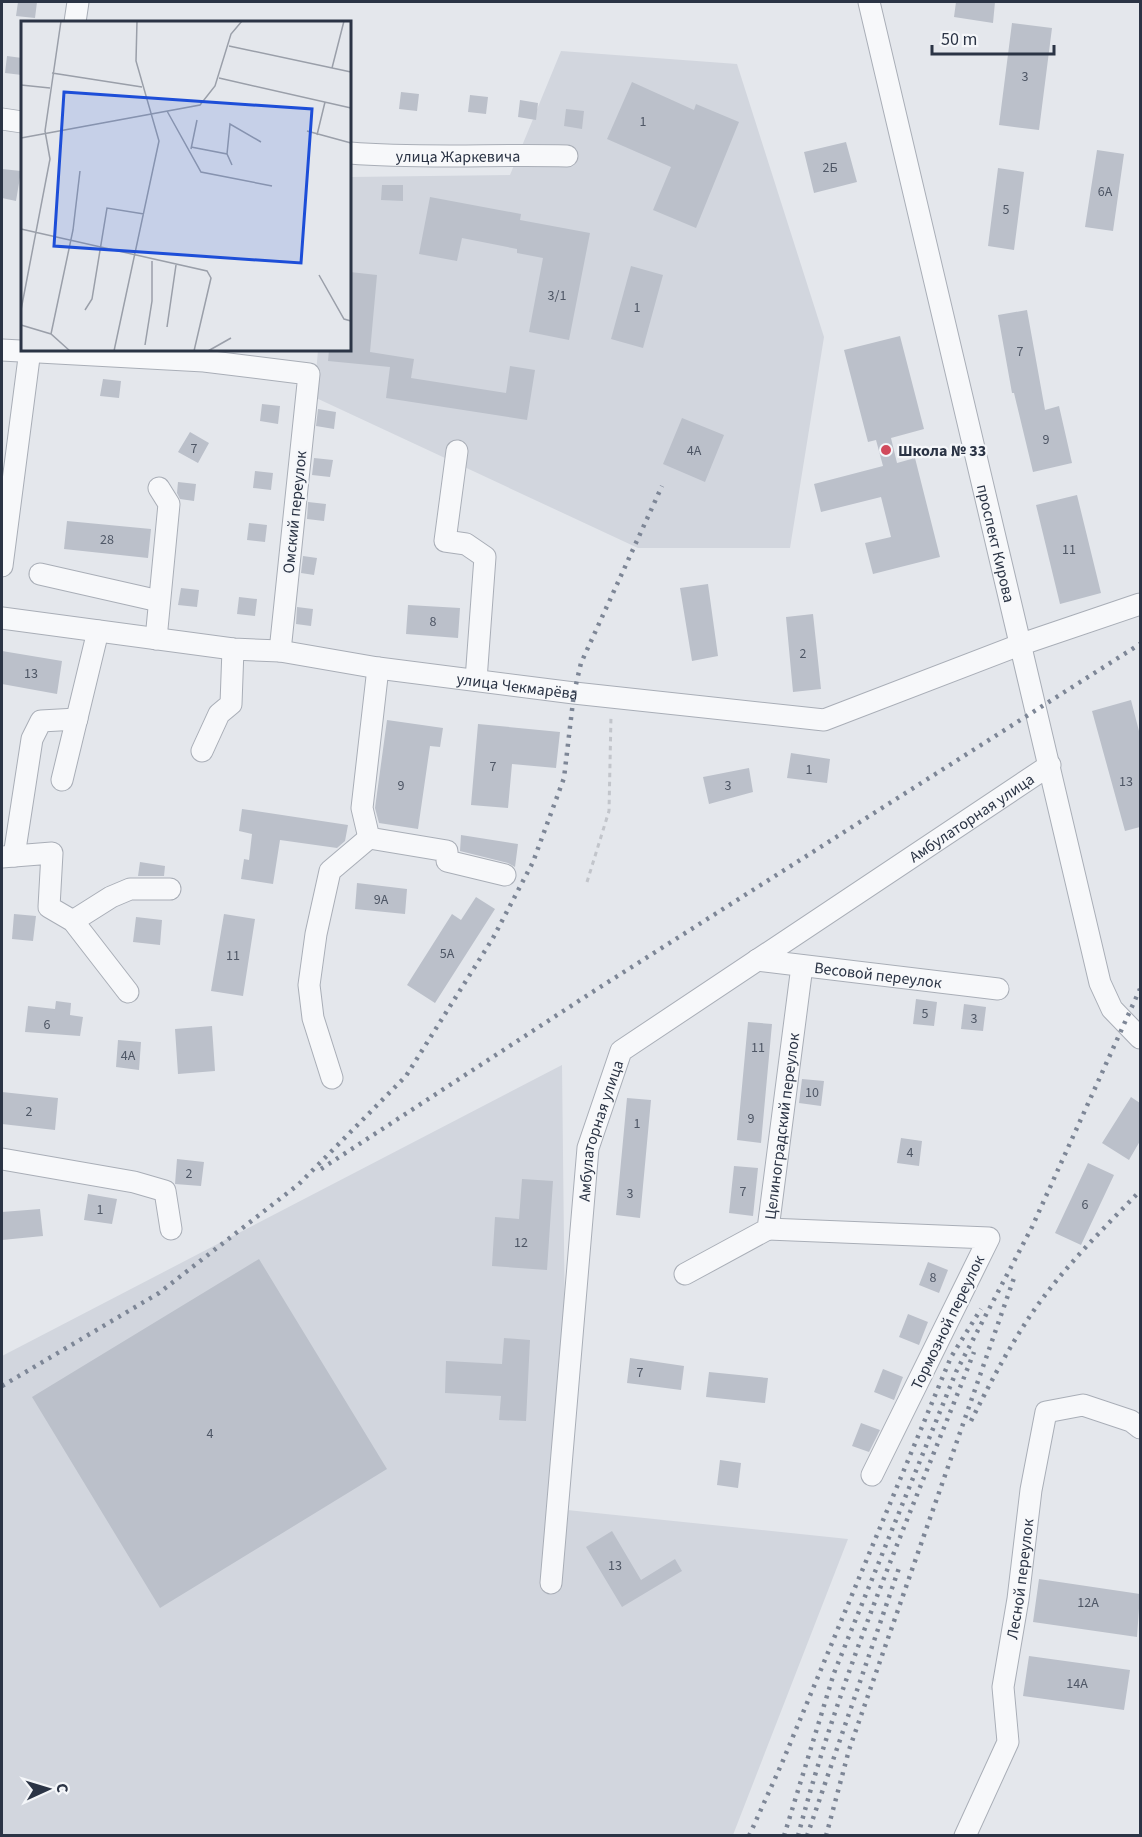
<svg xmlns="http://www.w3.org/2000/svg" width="1142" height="1837" viewBox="0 0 1142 1837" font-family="'Source Sans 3',sans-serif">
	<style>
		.built { fill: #d2d6de }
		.building { fill: #bbc0ca }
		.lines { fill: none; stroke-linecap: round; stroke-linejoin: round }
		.minor-casing { stroke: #a9aeb7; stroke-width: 23 }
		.path { stroke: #c2c5cb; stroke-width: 3; stroke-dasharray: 4.5 4.5; stroke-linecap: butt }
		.minor { stroke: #f7f8fa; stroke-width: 21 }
		.rail { stroke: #7d8696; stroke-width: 4.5; stroke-dasharray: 3 6; stroke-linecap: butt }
		.poi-dot { fill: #d1495b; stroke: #f4f6f9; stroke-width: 2 }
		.labels { text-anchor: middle; stroke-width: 4.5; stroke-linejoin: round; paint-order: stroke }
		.number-label { font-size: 14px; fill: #4f5766 }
		.street-label { font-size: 16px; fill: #2b3445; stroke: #f4f6f9 }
		.poi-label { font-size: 16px; font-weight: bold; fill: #2b3445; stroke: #f4f6f9; text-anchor: start }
		.inset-road { fill: none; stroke: #9a9fa9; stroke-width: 1.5 }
		.view { fill: #1d4ed8; fill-opacity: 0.15; stroke: #1d4ed8; stroke-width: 3 }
		.inset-edge { fill: none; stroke: #2b3445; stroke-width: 3 }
	</style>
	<rect width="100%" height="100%" fill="#e4e7ec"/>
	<path class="built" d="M561,51L737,64L824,337L790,548H638L314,397L318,350H350V177L510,175Z
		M562,1065L567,1510L848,1539L733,1835L2,1836V1356Z"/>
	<path class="building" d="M18,2H37L35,18L16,16Z
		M956,2H995L993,23L954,17Z
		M1012,23L1052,28L1039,130L999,125Z
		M7,56L22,58V75L5,73Z
		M632,82L694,110L696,104L739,122L696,228L653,210L671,167L607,139Z
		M401,92L419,94L417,111L399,109Z
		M470,95L488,97L486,114L468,112Z
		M520,100L538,103L536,120L518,117Z
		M566,109L584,111L582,129L564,126Z
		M846,142L857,182L814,193L804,152Z
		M1097,150L1124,154L1113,231L1085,227Z
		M998,168L1024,172L1014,250L988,246Z
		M2,169L21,171L16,201L2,198Z
		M382,185H403V201L381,200Z
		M430,197L521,214L520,220L590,233L569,340L529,332L543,258L517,253V249L462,238L457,261L419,254Z
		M631,266L663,275L643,348L611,339Z
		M350,272L377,275L370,352L414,359L411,378L506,393L510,366L535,370L527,420L386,398L390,367L328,361L329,350H350Z
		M1027,310L1045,410L1059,406L1072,463L1033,472L1014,393H1012L998,315Z
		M900,336L924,429L891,438L897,463L915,458L940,557L873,574L865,543L891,537L881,497L821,512L814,484L883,466L876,440L868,442L844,350Z
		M103,379L121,381L119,398L100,396Z
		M262,404L280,406L278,424L260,421Z
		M318,409L336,412L334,429L316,426Z
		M682,418L724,435L705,482L663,464Z
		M190,432L209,443L198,463L178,452Z
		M314,458L333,460L330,477L312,475Z
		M255,471L273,473L271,490L253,488Z
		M178,482L196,484L194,501L180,499L177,493Z
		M1077,495L1101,593L1060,604L1036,505Z
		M308,502L326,504L324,521L307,519Z
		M67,521L151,529L148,558L64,549Z
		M249,523L267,525L265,542L247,540Z
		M303,556L317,558L314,575L301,573Z
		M708,584L718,656L692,661L680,588Z
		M181,588L199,590L197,607L178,605Z
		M239,597L257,599L255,616L237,614Z
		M408,605L460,608L458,638L406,634Z
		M297,607L313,609L311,626L296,624Z
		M813,614L821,689L793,692L786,617Z
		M2,651L62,661L57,694L2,684Z
		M1131,700L1140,735V827L1125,831L1092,711Z
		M387,720L443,728L440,747L430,746L418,829L379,823L375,808Z
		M478,724L560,732L556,768L512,764L508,808L471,805Z
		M791,753L830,759L827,783L787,778Z
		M749,768L753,792L709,804L703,777Z
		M242,809L348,825L345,841L337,848L280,840L273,884L241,879L244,859L249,860L252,834L239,831Z
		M461,835L518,844L515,867L508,863L460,851Z
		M140,862L165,866L164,876H138Z
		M357,883L407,889L405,914L355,909Z
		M476,897L495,909L435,1003L407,985L452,914L461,920Z
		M14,914L36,916L33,941L12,939Z
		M224,914L255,919L243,996L211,991Z
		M136,917L162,920L160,945L133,942Z
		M916,999L937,1002L934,1026L913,1024Z
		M56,1001L71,1003L70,1015L83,1017L80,1036L25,1032L28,1006L55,1009Z
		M964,1004L986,1007L983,1031L961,1029Z
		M748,1022L772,1024L761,1143L737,1140Z
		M212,1026L215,1071L178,1074L175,1029Z
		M118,1040L141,1042L139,1070L116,1067Z
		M802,1079L824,1081L821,1106L799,1103Z
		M2,1092L58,1098L55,1130L2,1124Z
		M1131,1097L1140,1103V1141L1129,1160L1102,1143Z
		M627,1098L651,1100L640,1218L616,1215Z
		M901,1138L922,1141L919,1166L897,1163Z
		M177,1159L204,1162L201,1186L175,1184Z
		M1088,1163L1114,1175L1081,1245L1055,1233Z
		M734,1166L758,1168L753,1216L729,1213Z
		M522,1179L553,1181L547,1270L492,1266L495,1217L519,1219Z
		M88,1194L117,1199L112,1224L84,1220Z
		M40,1209L43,1236L2,1240V1212Z
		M259,1259L387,1469L160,1608L32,1397Z
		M928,1262L948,1270L939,1293L919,1285Z
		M908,1314L928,1322L919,1345L899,1337Z
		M504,1338L530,1340L526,1421L499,1420L501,1396L445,1393L446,1361L502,1364Z
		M630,1358L684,1366L681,1390L627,1383Z
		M883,1369L903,1377L894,1400L874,1392Z
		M709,1372L768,1378L765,1403L706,1397Z
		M861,1423L880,1430L869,1452L852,1446Z
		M720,1460L741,1463L738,1488L717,1485Z
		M612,1531L641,1580L675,1559L682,1571L622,1607L586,1547Z
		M1039,1579L1140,1594L1137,1637L1033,1622Z
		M1029,1656L1130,1670L1124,1710L1023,1696Z"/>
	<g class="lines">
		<defs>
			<g id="minor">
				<path id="s1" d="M869,2L1100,983L1112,1009L1140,1038"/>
				<path d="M75,22L78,2"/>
				<path d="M2,119L22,122"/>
				<path id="s2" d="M350,153C422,159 495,154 567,156"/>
				<path d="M2,350L204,361L309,374L280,651"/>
				<path d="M457,451L445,541L466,544L485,557L476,680"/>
				<path d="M2,566L30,350"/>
				<path d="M40,574L159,601"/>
				<path id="s3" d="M2,618L233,649L280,651L378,668L574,693L824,720L1022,644L1140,604"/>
				<path d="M156,639L169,504L159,488"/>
				<path d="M378,668L362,808L369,838L447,851V861L505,875"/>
				<path d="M202,751L219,714L231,704L233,649"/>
				<path d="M62,780L98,631"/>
				<path d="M14,856L52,853L49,907L73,921L128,992"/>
				<path d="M2,857L14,856L32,739L41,721L77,719"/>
				<path d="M73,921L111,897L130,889H170"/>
				<path id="s4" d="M757,960L998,989"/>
				<path d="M332,1078L313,1018L309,985L316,934L330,871L369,838"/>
				<path d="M2,1159L134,1182L165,1191L171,1229"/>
				<path d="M768,1229L989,1238L872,1475"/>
				<path id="s5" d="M685,1274L768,1229L802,966"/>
				<path id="s6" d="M551,1583L588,1148L621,1051L1050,765"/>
				<path id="s7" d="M965,1836L1008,1742L1003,1687L1018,1599L1031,1490L1046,1412L1083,1405L1131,1421L1140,1428"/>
			</g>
		</defs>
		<use href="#minor" class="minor-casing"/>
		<path class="path" d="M587,882L609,811L611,716"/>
		<use href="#minor" class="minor"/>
		<path class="rail" d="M321,1169L594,991L1140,644
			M2,1386L159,1293L299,1184L406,1076L493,938L533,862L564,778L574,693L581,663L662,486
			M971,1421C989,1385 1008,1349 1030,1316C1061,1270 1102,1230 1140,1191
			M749,1836L782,1763L951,1357L981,1309
			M784,1836L834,1673L956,1372L1032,1227L1140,989
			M798,1836C841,1670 912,1511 974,1352
			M807,1836L899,1568
			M826,1836L849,1750L1014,1278"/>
	</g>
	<circle class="poi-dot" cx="886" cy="450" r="6"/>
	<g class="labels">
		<g class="number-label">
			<text x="1025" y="81">3</text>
			<text x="643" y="126">1</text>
			<text x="830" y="172">2Б</text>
			<text x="1105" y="196">6А</text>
			<text x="1006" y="214">5</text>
			<text x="557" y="300">3/1</text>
			<text x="637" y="312">1</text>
			<text x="1020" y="356">7</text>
			<text x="1046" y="444">9</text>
			<text x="194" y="453">7</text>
			<text x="694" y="455">4А</text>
			<text x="107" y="544">28</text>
			<text x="1069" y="554">11</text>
			<text x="433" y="626">8</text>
			<text x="803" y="658">2</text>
			<text x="31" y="678">13</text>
			<text x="493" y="771">7</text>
			<text x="809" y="774">1</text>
			<text x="1126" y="786">13</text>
			<text x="401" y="790">9</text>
			<text x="728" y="790">3</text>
			<text x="381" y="904">9А</text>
			<text x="447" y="958">5А</text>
			<text x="233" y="960">11</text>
			<text x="925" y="1018">5</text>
			<text x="974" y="1023">3</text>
			<text x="47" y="1029">6</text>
			<text x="758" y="1052">11</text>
			<text x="128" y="1060">4А</text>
			<text x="812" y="1097">10</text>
			<text x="29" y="1116">2</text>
			<text x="751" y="1123">9</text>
			<text x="637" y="1128">1</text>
			<text x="910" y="1157">4</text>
			<text x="189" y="1178">2</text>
			<text x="743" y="1196">7</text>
			<text x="630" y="1198">3</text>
			<text x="1085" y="1209">6</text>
			<text x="100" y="1214">1</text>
			<text x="521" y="1247">12</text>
			<text x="933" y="1282">8</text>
			<text x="640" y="1377">7</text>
			<text x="210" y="1438">4</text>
			<text x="615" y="1570">13</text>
			<text x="1088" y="1607">12А</text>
			<text x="1077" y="1688">14А</text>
		</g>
		<g class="street-label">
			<text dy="6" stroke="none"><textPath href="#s2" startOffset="108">улица Жаркевича</textPath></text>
			<text transform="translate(294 512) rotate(-84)" y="6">Омский переулок</text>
			<text dy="6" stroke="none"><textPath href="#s1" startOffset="556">проспект Кирова</textPath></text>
			<text dy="6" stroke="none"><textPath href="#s3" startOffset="520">улица Чекмарёва</textPath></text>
			<text dy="6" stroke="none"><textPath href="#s6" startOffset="960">Амбулаторная улица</textPath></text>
			<text dy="6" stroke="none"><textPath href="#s4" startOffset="122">Весовой переулок</textPath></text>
			<text dy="6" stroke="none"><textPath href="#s5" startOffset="198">Целиноградский переулок</textPath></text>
			<text dy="6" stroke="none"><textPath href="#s6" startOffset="456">Амбулаторная улица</textPath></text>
			<text transform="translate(947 1322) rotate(-64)" y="6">Тормозной переулок</text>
			<text dy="6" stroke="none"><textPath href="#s7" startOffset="268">Лесной переулок</textPath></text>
		</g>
		<g class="poi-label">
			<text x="898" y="456">Школа № 33</text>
		</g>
	</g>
	<g transform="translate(21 21)">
		<rect width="330" height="330" fill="#e4e7ec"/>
		<path class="inset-road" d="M208,25L330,51M311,47L323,0M31,52L121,66M198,57L330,87M0,64L29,67M146,90L180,151L251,165M286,110L330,122M296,114L304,81M0,117L179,84L194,65L210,13L221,0M170,126L206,133L211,144M170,128L176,99M206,133L209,103L240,121M0,208L186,250L190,257L173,330M298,254L323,298L330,300M0,289L29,138L24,110L40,0M64,289L71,278L86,187L123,193M0,304L30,313L49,330M146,306L155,244M30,313L52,209L59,150M124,324L131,280V240M93,330L138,120L115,40L116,0M187,330L210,317"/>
		<path class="view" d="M43,71L291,88L280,242L33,225Z"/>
		<rect width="330" height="330" class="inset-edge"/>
	</g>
	<rect width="1142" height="1837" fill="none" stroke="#2b3445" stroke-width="6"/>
	<g transform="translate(48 1789) rotate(86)" stroke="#f4f6f9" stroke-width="4.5" paint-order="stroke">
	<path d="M0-4.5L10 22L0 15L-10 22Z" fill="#2b3445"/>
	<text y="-9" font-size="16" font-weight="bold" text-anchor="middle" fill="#2b3445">С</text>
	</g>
	<path d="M932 45v9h122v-9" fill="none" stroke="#2b3445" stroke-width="3"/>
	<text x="941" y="45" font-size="18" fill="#2b3445" stroke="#f4f6f9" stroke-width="4.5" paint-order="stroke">50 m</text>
</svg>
